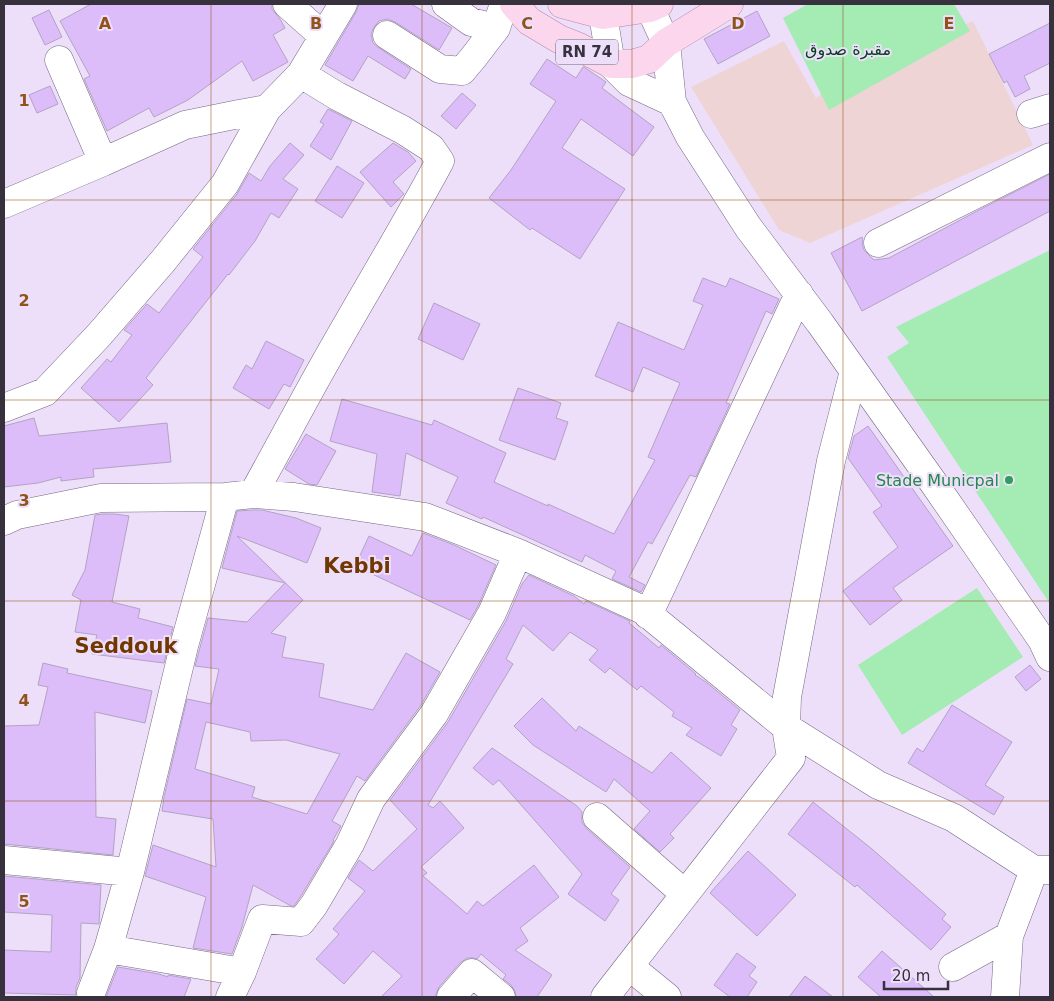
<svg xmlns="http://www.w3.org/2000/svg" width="1054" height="1001" viewBox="0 0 1054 1001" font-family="'DejaVu Sans',Vazirmatn,sans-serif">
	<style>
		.education { fill: #efd4d5 }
		.green { fill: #a4ebb4 }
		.building { fill: #dcbdf9; stroke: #b3a3c3; fill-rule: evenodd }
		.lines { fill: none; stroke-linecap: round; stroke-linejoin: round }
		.minor-casing { stroke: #766784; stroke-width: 29 }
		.major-casing { stroke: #b58aa6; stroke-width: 29 }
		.minor { stroke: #fff; stroke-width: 28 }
		.major { stroke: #fbd6ec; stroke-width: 28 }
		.grid { fill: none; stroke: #92521c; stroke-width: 1; stroke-opacity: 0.55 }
		.leisure-dot { fill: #2e9e5b; stroke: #eddffa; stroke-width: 2 }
		.labels { text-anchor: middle; stroke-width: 4; stroke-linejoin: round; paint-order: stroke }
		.shield { fill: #eddffa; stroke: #6e6476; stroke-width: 1 }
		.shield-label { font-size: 15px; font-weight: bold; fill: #37303d }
		.park-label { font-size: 16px; fill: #043f1c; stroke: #eddffa }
		.leisure-label { font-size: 16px; fill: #27864d; stroke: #eddffa; text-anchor: end }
		.district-label { font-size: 21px; font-weight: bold; fill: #703700; stroke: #eddffa }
		.grid-label { font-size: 16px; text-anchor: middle; font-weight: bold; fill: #92521c; stroke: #eddffa; stroke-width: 4; stroke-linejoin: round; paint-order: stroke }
	</style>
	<rect width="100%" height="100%" fill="#eddffa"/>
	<path class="education" d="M973,21L1033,145L810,243L779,230L691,87L784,41L816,98L836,83Z"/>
	<path class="green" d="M808,4H954L970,31L829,110L783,18Z
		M1050,250V604L887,357L909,343L896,327Z
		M977,588L1023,657L902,735L858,665Z"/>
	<path class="building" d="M91,4H272V9L280,19L285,28L273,35L288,62L253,81L242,61L188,100L154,117L149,108L107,131L84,79L90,76L60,21Z
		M359,4H411L452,28L439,50L395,22L387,19L379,21L374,27L371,34L373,43L379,48L411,69L405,79L368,56L353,81L325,65L356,12Z
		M49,10L62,37L45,45L32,18Z
		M757,11L770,36L718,64L704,39Z
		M1050,23V63L1024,76L1030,89L1015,97L1007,81L1004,83L989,54Z
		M547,59L576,78L583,67H584L606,82L602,88L654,127L633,156L581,119L562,148L625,189L580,259L532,228L530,230L489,198L511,170L556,101L530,84Z
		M50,86L58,104L37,113L29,95Z
		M462,93L476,105L456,129L441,116Z
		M328,109L352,121L331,160L310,146L324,124L320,122Z
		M290,143L304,155L283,179L298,189L279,218L271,213L255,241L229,275L228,274L146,378L153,385L119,422L81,388L107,359L111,362L132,335L124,330L147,304L159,313L203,257L193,249L237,194L249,173L261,181L270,166Z
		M393,143L408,152L416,161L393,182L404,194L391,207L360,172Z
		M337,166L364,183L342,218L315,201Z
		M1050,174V211L862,311L831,253L862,237L863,240L862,243L864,250L874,260L889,258L979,210Z
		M703,278L726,287L730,278L779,299L772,314L766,311L726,403L730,404L696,477L690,475L652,544L648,542L629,577L645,585L641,592L612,579L616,571L585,555L582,562L483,517L482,519L446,503L458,477L406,453L400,496L372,492L377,454L330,441L342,399L432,425L434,420L506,453L494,482L548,506V504L614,534L655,460L648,457L680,383L643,367L633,392L595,376L618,322L684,350L703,305L693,301Z
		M434,303L480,324L463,360L418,339Z
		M266,341L304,360L290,387L284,384L269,409L233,388L246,365L252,369Z
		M518,388L561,403L556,418L568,422L555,460L499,440Z
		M34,418L39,436L167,423L171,462L93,469L94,477L61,481V477L38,483L4,487V426Z
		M868,426L953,546L893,588L902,600L870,625L843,591L898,547L873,512L882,506L848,458L854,436Z
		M306,434L336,451L317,485L309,484L285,469Z
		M253,510H262L296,518L321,528L307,563L237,536L303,600L271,633L286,637L282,657L324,664L319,697L373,710L406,653L440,672L421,705L365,781L357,776L332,821L341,826L333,840L334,841L301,896L294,906H291L253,885L242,927L232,954L193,948L206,897L145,876L153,845L216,867L213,819L162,811L164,797L187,699L211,704L219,669L195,666L208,618L247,622L285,583L222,568L237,511ZM206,722L250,732L251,741L286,740L340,754L307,814L252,797L255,787L195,769Z
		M103,514H115L129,516L112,602L140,609L138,618L173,627L164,663L92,654L97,635L75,632L81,600L72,595L85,570L95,515Z
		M423,533L454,545L496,565L478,606L470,620L355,566L369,536L412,556Z
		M529,575L574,596L584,604L586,601L630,621L629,623L659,648L661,645L696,674L695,675L706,682L740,710L731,725L737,729L721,756L686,735L692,728L672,716L674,712L641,686L637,690L610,668L605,673L589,660L598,650L570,632L553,651L523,625L506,659L513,664L428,805L433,808L440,801L464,828L421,867L427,873L423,876L467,914L477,901L483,906L534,865L559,897L520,928L528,941L515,950L552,975L537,997H516L515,991L511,985L503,979L506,975L481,954L477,959L474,958H467L460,963L439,987L436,994V997H381L402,976L373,951L344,984L316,959L339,934L333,929L365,891L348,878L359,860L373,871L417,829L390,800L448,722L506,621L522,584Z
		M43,663L68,669L67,673L152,691L145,723L95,712L96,817L116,819L113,855L4,844V726L39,725L48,687L38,685Z
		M1030,665L1041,679L1026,691L1015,677Z
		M542,698L576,731L579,726L652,773L671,752L711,788L670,834L674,838L660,852L634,829L650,811L614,779L606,792L533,745L514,726Z
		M952,705L1012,742L985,785L1004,797L994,815L908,763L917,748L923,752Z
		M492,748L577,806L582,812V822L587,829L630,867L611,894L619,900L605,921L568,894L582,874L499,780L493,785L473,768Z
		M813,802L872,849L946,914L942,919L951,927L931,950L857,885L855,887L788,834Z
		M748,851L796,895L757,936L710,893Z
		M4,876L101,885L99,924L81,923L80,978L76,987V995L4,993V950L51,952L52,915L4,912Z
		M882,951L934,997H881L858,977Z
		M737,953L756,967L749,976L757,982L747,997H730L714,985Z
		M118,967L159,974L168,977V975L191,979L184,997H106Z
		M805,976L833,997H789Z"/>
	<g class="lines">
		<defs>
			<path id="minor" d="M287,4L323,36
				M446,4L471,22L496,28
				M650,8L666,43L672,102L690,137L748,227L820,323L935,485L1042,640L1050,657
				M603,15L611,64L629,82L672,102
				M387,35L440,69L462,71L473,58L496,28L504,4
				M59,60L103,162
				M1031,114L1050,108
				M4,204L103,162L185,125L239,114L267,109
				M878,243L1050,157
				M4,408L45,392L99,335L163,261L225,184L267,109L301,74L343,4
				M253,494C276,453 298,411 321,370C360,300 402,232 440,161L431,148L403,130L337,96L301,74
				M4,521L17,515L101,498L225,497L253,494L294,497L425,517L518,553L643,610L786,727L878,785L954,818L1034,870H1050
				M648,615L799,294
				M597,817L685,894
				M4,860L130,872
				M108,949L130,872L184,646L225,497
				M629,966L667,997
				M953,967L1009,936
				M91,993L108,949L242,972
				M230,997L242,972L262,919L301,922L314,905L350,844L371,799L434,714L492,613L518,553
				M451,997L472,973L501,997
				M605,997L791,758L786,727L787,697L831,461L854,371
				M1005,997L1009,936L1034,870"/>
			<path id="major" d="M514,4L529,21L559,39L579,47L611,64H632L649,59L666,43L729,4
				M562,4L603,15L650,8L659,4"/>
		</defs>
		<use href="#minor" class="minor-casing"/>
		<use href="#major" class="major-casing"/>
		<use href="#minor" class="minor"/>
		<use href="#major" class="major"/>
	</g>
	<path class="grid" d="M211,4V997M422,4V997M632,4V997M843,4V997M4,200H1050M4,400H1050M4,601H1050M4,801H1050"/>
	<circle class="leisure-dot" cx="1009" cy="480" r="5"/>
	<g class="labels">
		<rect class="shield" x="556" y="39.5" width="62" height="25" rx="4"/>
		<g class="shield-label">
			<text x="587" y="57">RN 74</text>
		</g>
		<g class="park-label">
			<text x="848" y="55">مقبرة صدوق</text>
		</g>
		<g class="leisure-label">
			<text x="999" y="486">Stade Municpal</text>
		</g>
		<g class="district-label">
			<text x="357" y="573">Kebbi</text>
			<text x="126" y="653">Seddouk</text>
		</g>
	</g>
	<g class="grid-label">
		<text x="105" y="29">A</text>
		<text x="316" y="29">B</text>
		<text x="527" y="29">C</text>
		<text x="738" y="29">D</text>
		<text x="949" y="29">E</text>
		<text x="24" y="106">1</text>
		<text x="24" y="306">2</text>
		<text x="24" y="506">3</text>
		<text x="24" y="706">4</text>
		<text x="24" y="907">5</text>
	</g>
	<rect width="1054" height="1001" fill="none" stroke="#37303d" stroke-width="10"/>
	<path d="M884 981v8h64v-8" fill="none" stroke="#37303d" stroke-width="2.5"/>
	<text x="892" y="981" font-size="15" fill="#37303d" stroke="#eddffa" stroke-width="4" paint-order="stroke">20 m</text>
</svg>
